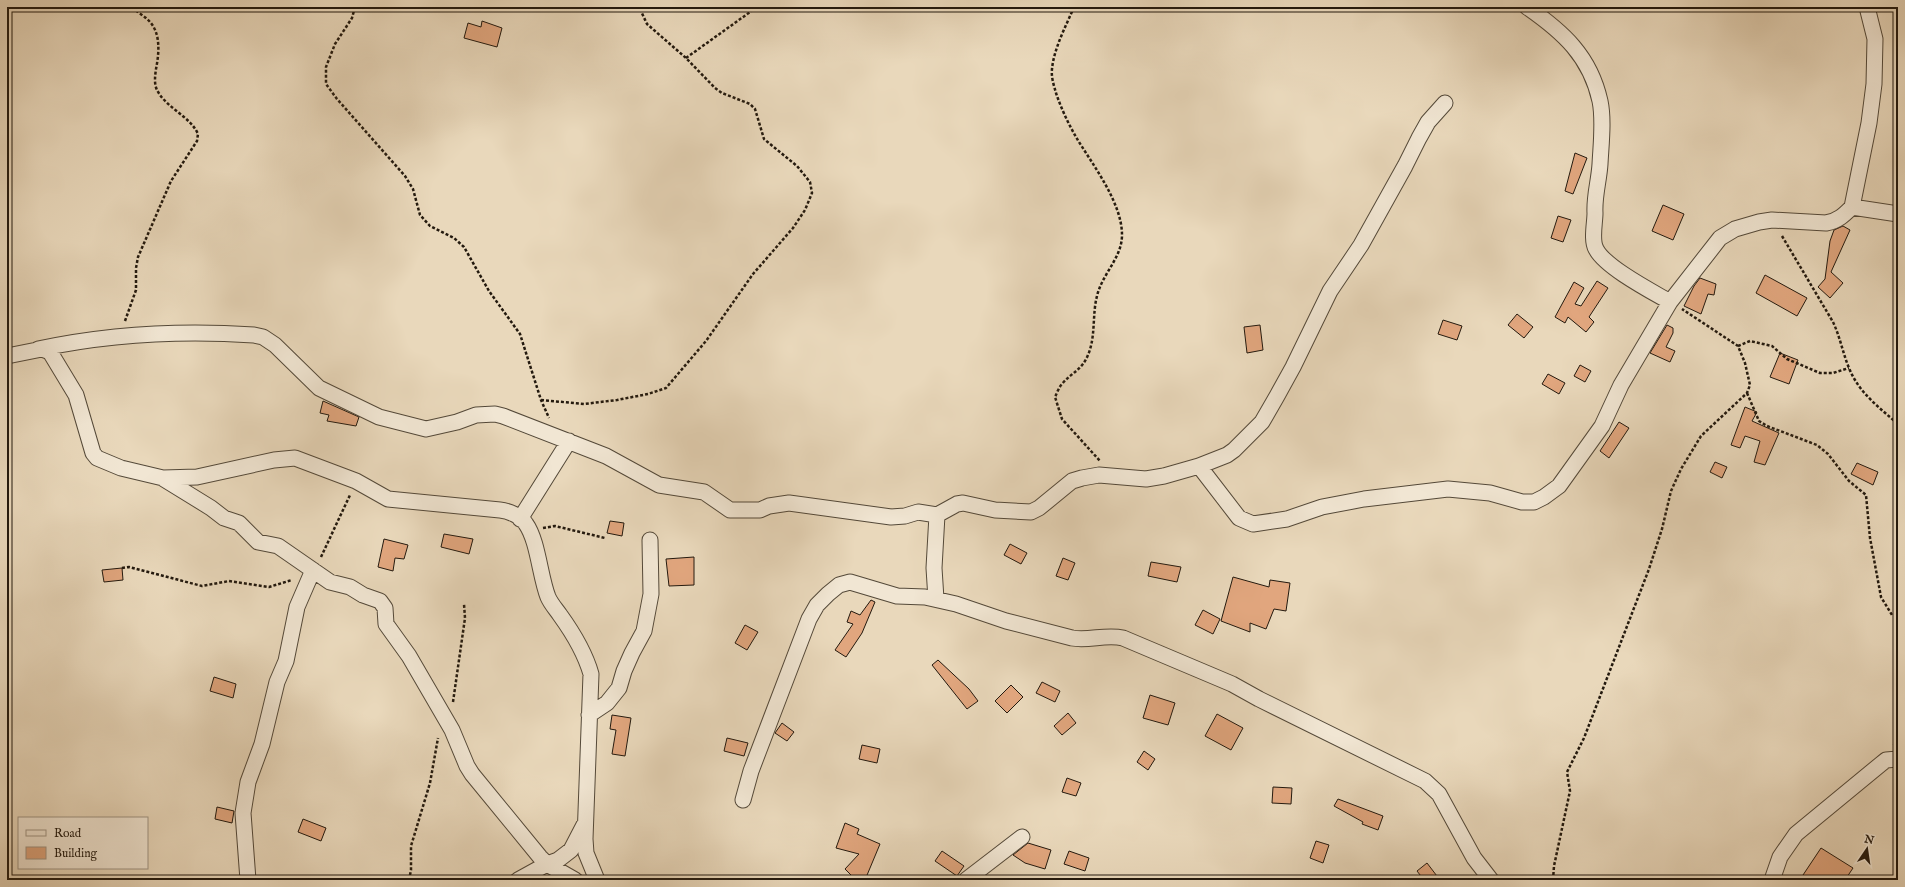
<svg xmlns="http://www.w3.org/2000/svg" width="1905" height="887" viewBox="0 0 1905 887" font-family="'IM FELL English',serif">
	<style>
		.building { fill: #e1a67e; stroke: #23190e }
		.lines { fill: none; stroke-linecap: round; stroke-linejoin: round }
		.street-casing { stroke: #544939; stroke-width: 17 }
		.path { stroke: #23190e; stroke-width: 2.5; stroke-dasharray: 3 2; stroke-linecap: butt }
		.street { stroke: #f1e6d3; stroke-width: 15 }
	</style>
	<rect width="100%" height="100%" fill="#e9d8bb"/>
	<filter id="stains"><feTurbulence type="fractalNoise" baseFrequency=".005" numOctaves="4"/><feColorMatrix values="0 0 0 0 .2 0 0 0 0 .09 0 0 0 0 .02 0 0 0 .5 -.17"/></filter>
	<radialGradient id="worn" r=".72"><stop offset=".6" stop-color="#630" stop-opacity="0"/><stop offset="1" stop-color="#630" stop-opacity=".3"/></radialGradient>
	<path class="building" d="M482,21L502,28L497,47L464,38L468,23L481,27Z
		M1575,153L1587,158L1573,194L1565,191Z
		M1663,205L1684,214L1673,240L1652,231Z
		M1558,216L1571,220L1563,242L1551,238Z
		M1843,226L1850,230L1831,272L1843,283L1830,298L1818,287L1825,279L1830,241L1834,230Z
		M1765,275L1807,298L1797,316L1756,293Z
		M1700,278L1716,284L1714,295L1708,294L1701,314L1684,306L1694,286Z
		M1597,281L1608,288L1589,317L1594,322L1586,332L1568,317L1565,323L1555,317L1574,282L1584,288L1575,304L1581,306Z
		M1517,314L1533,327L1524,338L1508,325Z
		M1443,320L1462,326L1457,340L1438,334Z
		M1260,325L1263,350L1247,353L1244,327Z
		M1667,325L1673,328V333L1666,347L1675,351L1670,362L1650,353Z
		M1780,353L1798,360L1789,384L1770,377Z
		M1580,365L1591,371L1585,382L1574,376Z
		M1548,374L1565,383L1559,394L1542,384Z
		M323,401L359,417L356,426L327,421L329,415L320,413Z
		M1745,407L1757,412L1752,421L1779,433L1765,465L1754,462L1760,441L1745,436L1740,448L1731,445Z
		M1619,422L1629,428L1609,458L1600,451Z
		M1715,462L1727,467L1722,478L1710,472Z
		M1857,463L1878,472L1873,485L1851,474Z
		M610,521L624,523L622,536L607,533Z
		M444,534L473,539L469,554L441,547Z
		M384,539L408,545L404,559L395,558L393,571L378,567Z
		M1010,544L1027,553L1021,564L1004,555Z
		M694,557V585L669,586L666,559Z
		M1063,558L1075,563L1068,580L1056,576Z
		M1151,562L1181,567L1177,582L1148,576Z
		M122,568L123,580L104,582L102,570Z
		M1233,577L1269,587L1270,580L1290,583L1286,611L1274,609L1266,629L1250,623V632L1221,621Z
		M871,600L875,602L862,633L846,657L835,650L853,624L847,622L851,611L860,615Z
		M1203,610L1220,619L1213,634L1195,625Z
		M745,625L758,632L747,650L735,643Z
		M938,660L969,689L978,701L967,709L932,665Z
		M214,677L236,684L233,698L210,691Z
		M1042,682L1060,691L1055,702L1036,693Z
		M1011,685L1023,697L1007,713L995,701Z
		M1150,695L1175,703L1168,725L1143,718Z
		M1068,713L1076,723L1062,735L1054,726Z
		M1217,714L1243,728L1231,750L1205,736Z
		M612,715L631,718L625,756L612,754L616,730L610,729Z
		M782,723L794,732L787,741L775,733Z
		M727,738L748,743L744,756L724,751Z
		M862,745L880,749L877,763L859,759Z
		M1144,751L1155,759L1148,770L1137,762Z
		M1067,778L1081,783L1076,796L1062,792Z
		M1273,787L1292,788L1291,804L1272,803Z
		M1338,799L1383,816L1378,830L1362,824L1363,822L1334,806Z
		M217,807L234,811L232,823L215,819Z
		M303,819L326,828L321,841L298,832Z
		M845,823L859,829L857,834L880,844L865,880H856L845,869L859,854L836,848Z
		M1316,841L1329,845L1323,863L1310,858Z
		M1028,843L1051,850L1045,869L1025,863L1013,855Z
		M1821,848L1853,868L1845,880H1812L1803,875Z
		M942,851L964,866L957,876L935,861Z
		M1069,851L1089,858L1085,871L1064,864Z
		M1427,863L1440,880H1424L1417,871Z"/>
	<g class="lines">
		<defs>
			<path id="street" d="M1527,7C1563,32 1590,56 1600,101C1604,120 1601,144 1600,164C1599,181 1594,196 1595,213C1595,223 1591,240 1596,249C1605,267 1651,291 1670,302
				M1852,207L1898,214
				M38,349C109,334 182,330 254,335L263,337L275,345L319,388L379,417L426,429L457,422L476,415L495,414L503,416L606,456L659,485L704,492L730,510H760L769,506L789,503L891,517L905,516L918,512L937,515L957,504L963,503L995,510L1031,512L1039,508L1072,481L1082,478L1099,475L1146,479L1164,476L1199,466L1227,455L1234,450L1262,422L1277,396L1293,367L1330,291L1361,245L1405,166L1419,138L1428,122L1445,103
				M7,356L42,349L50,352L76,395L93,453L97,458L121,468L163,478L197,477L274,460L295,458L356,481L388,499L500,510C509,511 521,516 526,524C538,541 540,577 548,597C551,604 556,609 560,615C573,633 585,653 591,674L585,839L586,853L597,880
				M1199,466L1239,518L1253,524L1287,519L1322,507L1364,499L1448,489L1490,493L1522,502H1534L1544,497L1559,486L1602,426L1621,385L1670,302L1720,238L1735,229L1759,222L1772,220L1826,223C1838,221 1844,215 1852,207L1869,123L1874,84L1875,39L1867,7
				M164,479L211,508L224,518L239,523L258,542L278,546L330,582L350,587L363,595L380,601L385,608L386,624L409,656L452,730L467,766L472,774L540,857L547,864L575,880
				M520,519L569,441
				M936,599L934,568L937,515
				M589,715L607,703L619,688L624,671L632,653L644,631L651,594L650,540
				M743,800L751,771L809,619L817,605L828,594L839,585L850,582L897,596L925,597L956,604L1006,621L1072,638C1089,641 1106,634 1123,638L1232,684L1259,699L1425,781L1439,794L1474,858L1491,880
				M248,880L243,813L248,782L262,744L277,682L286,661L297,607L313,570
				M518,880L547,864L558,860L571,850L584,825
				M966,880L1022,837
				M1772,880L1780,857L1796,834L1881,764L1886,760L1898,759"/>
		</defs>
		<use href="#street" class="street-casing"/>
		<path class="path" d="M355,7L352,18L335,44L326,67V84L337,99L405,176L413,189L420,215L430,226L454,238L464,247L489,291L520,334L541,400L549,418
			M1074,7C1066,26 1054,48 1052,69C1051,77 1054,86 1056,93C1061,108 1068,123 1076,137C1092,164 1122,202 1122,235C1122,258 1102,274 1097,296C1092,315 1096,336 1088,355C1082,370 1071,373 1062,384C1059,387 1057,393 1055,397L1062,419L1100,461
			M686,58L757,7
			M1782,236L1833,322C1842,341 1844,362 1855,380C1865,397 1883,411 1898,424
			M125,321L136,290V268L138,257L171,181L197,141L198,134C190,116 166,108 157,90C154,84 155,76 156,69C159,54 161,34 150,22C145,16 137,12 131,7
			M1738,346L1750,341L1772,346L1787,359L1820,373H1833L1849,368
			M1747,393L1759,421L1767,426L1817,445L1828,454L1849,481L1866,495L1870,538L1881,597L1892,615L1898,618
			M541,400L584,404L617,400L648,394L666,388L706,341L753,274L793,228L805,210L812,193L810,182L797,166L764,139L755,109L750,104L722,93L715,88L686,58L647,24L639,7
			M543,528L555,526L605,538
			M321,557L350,495
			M122,568L129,567L202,586L229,581L269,587L292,580
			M453,702L465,618L464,604
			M1894,745L1898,729
			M409,880L411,870V846L430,783L438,738
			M1553,880L1554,866L1570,791L1567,772L1584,738L1649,569L1662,529L1671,491L1681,469L1701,436L1747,393L1750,385L1745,363L1738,346L1682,309"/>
		<use href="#street" class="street"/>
	</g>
	<rect width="1905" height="887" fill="none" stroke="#e9d8bb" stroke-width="24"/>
	<rect x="8" y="8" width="1889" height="871" fill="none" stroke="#23190e" stroke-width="2"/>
	<rect x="12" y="12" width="1881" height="863" fill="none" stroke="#23190e"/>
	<rect x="18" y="817" width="130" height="52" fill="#f1e6d3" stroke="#9f9484"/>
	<rect x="26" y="830" width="20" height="6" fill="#f1e6d3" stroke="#9f9484"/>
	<text x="54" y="837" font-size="12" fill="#23190e">Road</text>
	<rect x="26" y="847" width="20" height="12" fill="#e1a67e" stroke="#9f9484"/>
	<text x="54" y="857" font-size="12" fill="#23190e">Building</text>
	<g transform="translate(1867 849) rotate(13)" stroke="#f1e6d3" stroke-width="3" paint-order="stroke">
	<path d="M0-3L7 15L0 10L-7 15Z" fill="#23190e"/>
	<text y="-6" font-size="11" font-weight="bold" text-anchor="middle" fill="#23190e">N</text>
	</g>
	<rect width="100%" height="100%" filter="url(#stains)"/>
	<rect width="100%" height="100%" fill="url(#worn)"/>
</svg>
